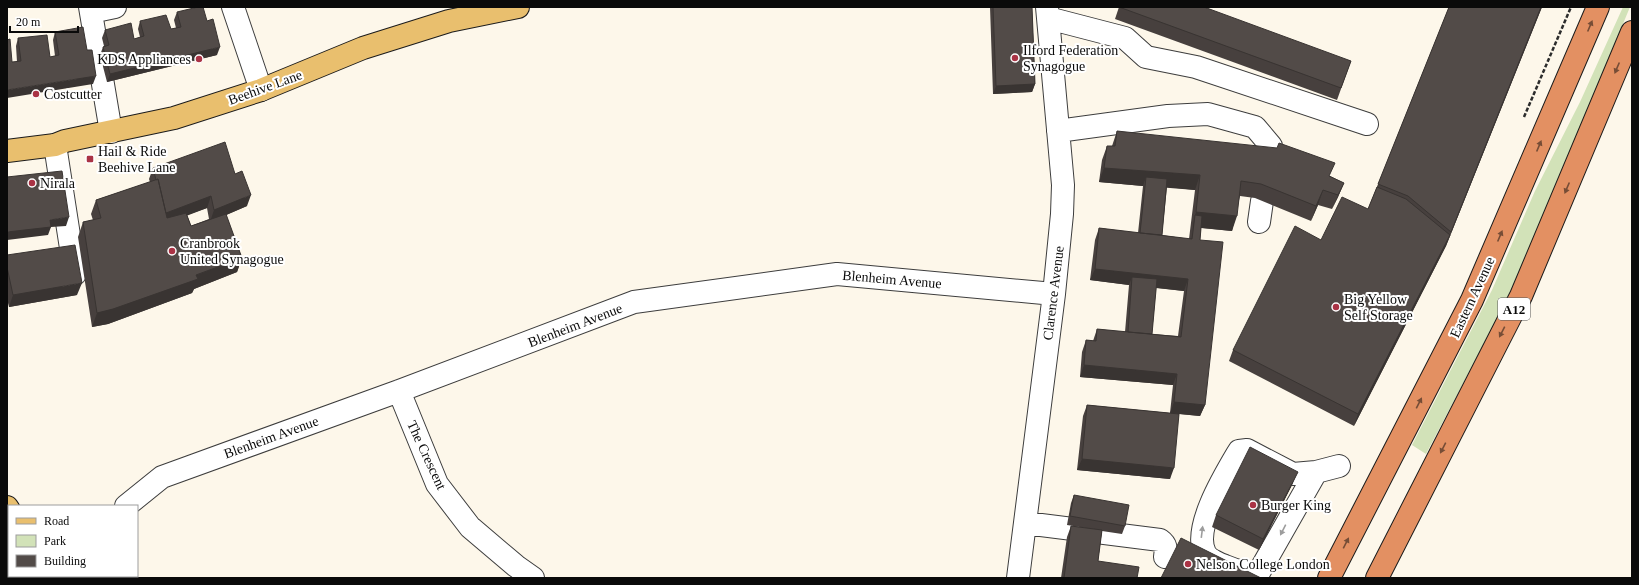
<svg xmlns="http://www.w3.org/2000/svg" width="1639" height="585" viewBox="0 0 1639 585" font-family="'Times New Roman',serif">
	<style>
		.green { fill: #d2e2b8 }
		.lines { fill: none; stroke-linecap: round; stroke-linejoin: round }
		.minor-casing { stroke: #3d3d3d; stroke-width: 24 }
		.major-casing { stroke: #1b1b1b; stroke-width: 24 }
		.highway-casing { stroke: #1b1b1b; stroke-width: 24 }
		.path { stroke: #2c2c2c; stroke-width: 2.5; stroke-dasharray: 4 2; stroke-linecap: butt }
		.minor { stroke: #fff; stroke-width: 22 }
		.major { stroke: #e9bf6e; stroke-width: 22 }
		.highway { stroke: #e39062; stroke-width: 22 }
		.wall { fill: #47403e; fill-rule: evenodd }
		.shaded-wall { fill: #393432 }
		.building { fill: #524b48; stroke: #393432 }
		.oneway { fill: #764d36 }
		.oneway2 { fill: #9d9d9d }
		.poi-dot { fill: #aa3345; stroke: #fff; stroke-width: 1.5 }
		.labels { text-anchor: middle; stroke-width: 4; stroke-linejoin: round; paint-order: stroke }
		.shield { fill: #fff; stroke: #545454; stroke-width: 1 }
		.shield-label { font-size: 13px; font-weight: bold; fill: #0a0a0a }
		.poi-label { font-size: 14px; fill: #0a0a0a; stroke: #fff; text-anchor: start }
		.street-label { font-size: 14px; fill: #0a0a0a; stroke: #fff }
	</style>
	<rect width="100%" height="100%" fill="#fdf7ea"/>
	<path class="green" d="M1623,7H1630L1513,288L1426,454L1412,445L1492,290L1535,191L1580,102Z"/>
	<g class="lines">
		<defs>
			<path id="minor" d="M90,7L111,132
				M233,7L261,90
				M91,12L115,7
				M1048,18L1125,38L1146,57L1196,67L1367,124
				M1058,131L1168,116L1208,114L1255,127L1271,146L1269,158
				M55,145L75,274
				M1259,222L1262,201
				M399,391L437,484L470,527L516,566L533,578
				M1316,472L1258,574C1246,574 1237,571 1225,566C1219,564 1208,559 1205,553C1192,528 1226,473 1239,451L1247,450L1293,474L1316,472L1339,466
				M126,506L162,477L399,391L634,302L837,274L1054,294
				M1025,523L1160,540C1167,545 1166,549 1165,557
				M1018,578L1054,294L1062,214L1063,185L1047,7"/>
			<path id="major" d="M7,151L55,145L65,141L174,118L261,90L363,48L449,21L518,7
				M7,507L9,510
				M65,576L66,578"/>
			<path id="highway" d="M1329,578L1472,300L1598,7
				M1377,578L1521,296L1632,32"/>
		</defs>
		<use href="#minor" class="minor-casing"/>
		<use href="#major" class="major-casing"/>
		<use href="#highway" class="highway-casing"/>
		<path class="path" d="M1524,117L1571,7"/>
		<use href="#minor" class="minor"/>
		<use href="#major" class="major"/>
		<use href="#highway" class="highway"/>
	</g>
	<path class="wall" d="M990,7H1032L1035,84L1032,92L993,94Z
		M1119,7L1351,61L1337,100L1115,19Z
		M1449,7H1542L1446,246L1354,426L1229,361L1233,350L1321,240L1368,209Z
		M177,12L217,55L107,82L100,55L103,47L104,46L102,38L105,30L134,39L140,37L138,29L140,21L171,29L176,28L174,20Z
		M55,32L87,50L93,84L12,62H17L16,46L18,38L50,57L55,56L53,40Z
		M1117,131L1330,176L1344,183L1338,197L1332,209L1318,205L1311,221L1255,198L1240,196L1232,231L1201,228L1200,240L1205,405L1200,416L1179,414L1170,479L1077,470L1083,416L1087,405L1170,413L1173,385L1080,377L1082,352L1086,340L1093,341L1097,329L1125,332L1129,285L1090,280L1095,240L1099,228L1138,233L1143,186L1099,182L1102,160L1107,146H1112ZM1167,187L1195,190L1189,239L1162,235ZM1156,288L1184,291L1178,336L1152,334Z
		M153,168L235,174L247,206L226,215L242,258L237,272L194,289L192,293L108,324L92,327L78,237L83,222L93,220L91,214L96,200L150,182L149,179ZM207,208L209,219L191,226L187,215Z
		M7,255L77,295L9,307L7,299Z
		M1293,483L1259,550L1212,527L1216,515Z
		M1074,495L1125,526L1122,534L1102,531L1098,561L1137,578H1061L1067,537L1071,526L1086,528L1067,525L1071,503Z"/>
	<path class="shaded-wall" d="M1541,7H1542L1446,246L1354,426L1358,414L1450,235Z
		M220,47L217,55L107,82L110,74Z
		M96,76L93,84L7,98V90Z
		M1035,84L1032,92L993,94L996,86Z
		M1104,168L1200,175L1195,190L1145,186L1146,177L1143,186L1099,182Z
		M1344,183L1338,197L1332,209L1338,195Z
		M1323,190L1318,205L1311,221L1316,206Z
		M251,195L247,206L210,222L214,210Z
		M211,196L207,208L160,226L164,214Z
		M1196,212L1237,216L1232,231L1193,227L1195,215Z
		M69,217L66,226L51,227L48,235L7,240V232L50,220Z
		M242,258L237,272L194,289L192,293L108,324L92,327L97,313Z
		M1095,269L1188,279L1184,291L1132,285V277L1129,285L1090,280Z
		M82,283L77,295L9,307L13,295Z
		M1084,365L1177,374L1173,385L1080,377Z
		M1174,402L1205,405L1200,416L1170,413Z
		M1082,459L1174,468L1170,479L1077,470Z
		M1298,472L1293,483L1259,550L1263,539Z"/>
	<path class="building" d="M198,7H203L207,21L213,19L220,47L110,74L103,47L109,45L105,30L131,23L134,39L144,36L140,21L166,15L171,29L181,27L177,12Z
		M993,7H1032L1035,84L996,86Z
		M1119,7H1204L1351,61L1341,88Z
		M1449,7H1541L1451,232L1408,196L1378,184Z
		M83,27L87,50H92L96,76L7,90V40L10,39L12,62L21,61L18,38L47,35L50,57L59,55L55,32Z
		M1117,131L1277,148L1279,143L1335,163L1329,176L1344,183L1338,195L1323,190L1316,206L1261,184L1241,181L1237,216L1196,212L1200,175L1104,168L1107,146H1115Z
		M225,142L235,174L242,171L251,195L214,210L211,196L166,213L158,179L156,180L153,168Z
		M62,171L69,217L50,220L51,227L7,232V177Z
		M1146,177L1167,179L1162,235L1140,233Z
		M158,179L167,218L186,213L191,226L226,214L242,258L196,275L198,279L113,309L97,313L83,222L101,218L96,200Z
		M1377,187L1406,199L1450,235L1358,414L1233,350L1295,226L1321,240L1342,197L1368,209Z
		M1195,215L1202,216L1200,240L1223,242L1205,405L1174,402L1177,374L1084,365L1086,340L1096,341L1097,329L1181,337L1188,279L1095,269L1099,228L1192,239Z
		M75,245L82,283L13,295L7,267V255Z
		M1132,277L1157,279L1152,334L1128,332Z
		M1087,405L1179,414L1174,468L1082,459Z
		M1250,447L1298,472L1263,539L1216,515Z
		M1074,495L1129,505L1125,526L1070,516Z
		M1071,526L1102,530L1098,561L1139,567L1137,578H1064Z
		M1181,538L1261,578H1161Z"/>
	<defs><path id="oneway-solid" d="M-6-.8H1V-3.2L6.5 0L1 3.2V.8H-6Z"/></defs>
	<g class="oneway">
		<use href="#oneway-solid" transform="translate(1590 26) rotate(-67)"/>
		<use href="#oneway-solid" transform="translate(1617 68) rotate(113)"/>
		<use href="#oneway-solid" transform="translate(1539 146) rotate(-67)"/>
		<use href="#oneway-solid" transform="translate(1567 188) rotate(113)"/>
		<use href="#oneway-solid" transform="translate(1500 236) rotate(-67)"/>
		<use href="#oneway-solid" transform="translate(1502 332) rotate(117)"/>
		<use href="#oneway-solid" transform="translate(1419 403) rotate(-63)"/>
		<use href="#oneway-solid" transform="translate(1443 448) rotate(117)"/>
		<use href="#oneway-solid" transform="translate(1346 543) rotate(-63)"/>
	</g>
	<g class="oneway2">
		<use href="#oneway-solid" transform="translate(1283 530) rotate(117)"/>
		<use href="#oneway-solid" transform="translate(1202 532) rotate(-83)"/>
	</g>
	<g class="poi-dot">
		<circle cx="1015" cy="58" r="4"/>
		<circle cx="199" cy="59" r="4"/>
		<circle cx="36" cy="94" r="4"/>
		<rect x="86" y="155" width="8" height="8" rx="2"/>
		<circle cx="32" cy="183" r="4"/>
		<circle cx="172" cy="251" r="4"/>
		<circle cx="1336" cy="307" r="4"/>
		<circle cx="1253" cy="505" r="4"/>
		<circle cx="1188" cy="564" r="4"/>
	</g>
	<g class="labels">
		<rect class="shield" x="1498" y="298" width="32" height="22" rx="3"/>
		<g class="shield-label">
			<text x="1514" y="314">A12</text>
		</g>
		<g class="poi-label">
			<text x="1023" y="55">Ilford Federation<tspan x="1023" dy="16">Synagogue</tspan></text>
			<text x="191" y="64" text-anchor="end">KDS Appliances</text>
			<text x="44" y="99">Costcutter</text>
			<text x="98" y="156">Hail &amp; Ride<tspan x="98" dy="16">Beehive Lane</tspan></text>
			<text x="40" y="188">Nirala</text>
			<text x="180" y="248">Cranbrook<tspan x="180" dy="16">United Synagogue</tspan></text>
			<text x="1344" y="304">Big Yellow<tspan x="1344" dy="16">Self Storage</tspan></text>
			<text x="1261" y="510">Burger King</text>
			<text x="1196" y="569">Nelson College London</text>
		</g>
		<g class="street-label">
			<text transform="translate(265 87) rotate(-20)" y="5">Beehive Lane</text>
			<text transform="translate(892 279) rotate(5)" y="5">Blenheim Avenue</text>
			<text transform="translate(1053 293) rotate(-83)" y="5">Clarence Avenue</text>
			<text transform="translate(1472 297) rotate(-65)" y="5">Eastern Avenue</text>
			<text transform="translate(575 325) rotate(-21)" y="5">Blenheim Avenue</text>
			<text transform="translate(271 437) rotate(-20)" y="5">Blenheim Avenue</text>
			<text transform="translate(427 455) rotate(65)" y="5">The Crescent</text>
		</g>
	</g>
	<rect width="1639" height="585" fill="none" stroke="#0a0a0a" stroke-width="16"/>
	<rect x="8" y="505" width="130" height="72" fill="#ffffff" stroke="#9d9d9d"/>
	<rect x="16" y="518" width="20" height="6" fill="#e9bf6e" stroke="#9d9d9d"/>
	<text x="44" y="525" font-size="12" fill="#0a0a0a">Road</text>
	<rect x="16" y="535" width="20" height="12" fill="#d2e2b8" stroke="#9d9d9d"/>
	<text x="44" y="545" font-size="12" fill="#0a0a0a">Park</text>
	<rect x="16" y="555" width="20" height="12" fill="#524b48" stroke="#9d9d9d"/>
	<text x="44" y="565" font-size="12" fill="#0a0a0a">Building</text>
	<path d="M10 26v6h68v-6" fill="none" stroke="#0a0a0a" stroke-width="2"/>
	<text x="16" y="26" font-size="12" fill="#0a0a0a" stroke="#ffffff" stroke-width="3" paint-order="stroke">20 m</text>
</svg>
